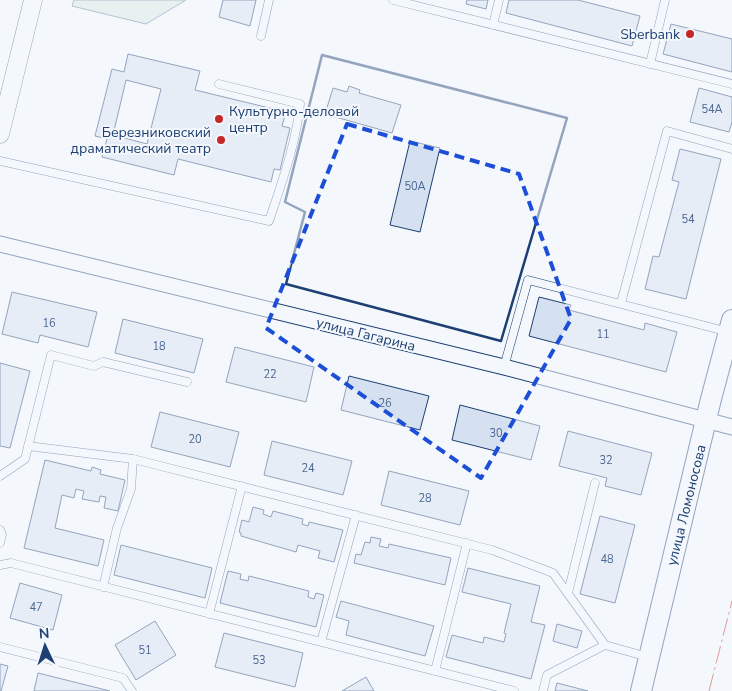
<svg xmlns="http://www.w3.org/2000/svg" width="732" height="691" viewBox="0 0 732 691" font-family="'Nunito Sans',sans-serif">
	<style>
		.green { fill: #d7e8df; stroke: #687fa3 }
		.building { fill: #d5e0f0; stroke: #1d3f73; fill-rule: evenodd }
		.lines { fill: none; stroke-linecap: round; stroke-linejoin: round }
		.service-casing { stroke: #1d3f73; stroke-width: 9 }
		.minor-casing { stroke: #1d3f73; stroke-width: 17 }
		.tertiary-casing { stroke: #1d3f73; stroke-width: 19 }
		.secondary-casing { stroke: #1d3f73; stroke-width: 22 }
		.service { stroke: #f4f7fb; stroke-width: 8 }
		.minor { stroke: #f4f7fb; stroke-width: 15 }
		.tertiary { stroke: #f4f7fb; stroke-width: 18 }
		.secondary { stroke: #f4f7fb; stroke-width: 20 }
		.wall { stroke: #1d3f73; stroke-width: 2.5 }
		.power { stroke: #c62828; stroke-width: 1; stroke-dasharray: 18 4 2.5 4; stroke-linecap: butt }
		.marked { fill: none; stroke: #1d4ed8; stroke-width: 4; stroke-dasharray: 10 6; stroke-linejoin: round }
		.poi-dot { fill: #c62828; stroke: #f4f7fb; stroke-width: 2 }
		.labels { text-anchor: middle; stroke-width: 4; stroke-linejoin: round; paint-order: stroke }
		.number-label { font-size: 11px; fill: #4b6792 }
		.poi-label { font-size: 14px; fill: #1d3f73; stroke: #f4f7fb; text-anchor: end }
		.street-label { font-size: 14px; fill: #1d3f73; stroke: #f4f7fb }
	</style>
	<rect width="100%" height="100%" fill="#f4f7fb"/>
	<path class="green" d="M74,0H186L146,24L72,6Z"/>
	<path class="building" d="M223,0H256L250,26L219,17Z
		M467,0H488L486,9L466,4Z
		M509,0H578L640,16L632,46L506,13Z
		M671,24L732,39V72L663,54Z
		M128,54L200,71L195,90L286,112L282,126L290,128L280,170L274,169L271,182L178,159L174,175L102,157L107,139L95,136L112,69L124,72ZM126,80L161,89L147,144L113,135Z
		M349,86L360,90L359,93L401,105L392,133L325,114L333,88L347,92Z
		M699,88L732,97V122L729,132L690,122Z
		M410,141L440,148L420,232L390,225Z
		M680,149L721,159L686,299L645,289L653,256L659,257L679,182L672,180Z
		M12,292L97,312L88,347L40,335L38,343L2,334Z
		M539,297L571,305L569,310L644,330L645,323L677,332L666,372L529,336Z
		M123,319L203,339L194,373L115,353Z
		M235,347L314,367L306,402L226,382Z
		M0,363L30,371L10,448L0,446Z
		M349,376L429,396L420,430L341,410Z
		M460,405L540,426L531,460L452,440Z
		M160,412L239,432L230,467L151,447Z
		M568,431L652,453L641,495L605,486L607,478L559,466Z
		M272,441L352,461L343,495L264,475Z
		M45,460L91,471L92,467L101,470L100,474L125,480L118,511L104,508L106,497L100,496L99,502L82,499L84,491L76,489L74,498L62,495L55,528L104,540L98,566L24,548Z
		M389,471L469,491L460,525L381,505Z
		M253,507L264,510L263,514L271,517L273,511L303,519L302,524L308,526L309,522L343,530L334,562L318,558L320,551L298,545L296,552L241,536V533L239,532L242,520L249,522Z
		M600,516L635,525L615,603L580,594Z
		M371,537L381,539L379,546L388,548L389,544L451,558L445,585L354,563L356,554L361,555L365,542L370,543Z
		M121,545L212,568L205,598L114,575Z
		M468,568L540,586L531,622L545,625L531,679L446,657L452,635L483,643L484,637L504,642L506,634L504,633L511,604L462,592Z
		M228,571L241,574L240,579L248,581L249,576L309,591L308,597L314,599L316,593L324,595L316,627L220,603Z
		M20,583L62,595L53,630L10,618Z
		M341,601L434,626L425,656L346,635L349,621L336,617Z
		M155,621L176,655L136,680L115,645Z
		M557,624L582,631L577,648L553,641Z
		M224,633L303,653L295,687L215,667Z
		M0,664L8,666L1,691H0Z
		M38,673L110,691H34Z
		M366,677L374,691H342Z
		M557,683L588,691H555Z"/>
	<g class="lines">
		<defs>
			<path id="service" d="M393,0L732,84
				M493,25L499,0
				M261,36L269,0
				M650,64L665,0
				M0,161L269,221C282,182 296,144 300,104L219,84
				M621,303L667,131L732,149
				M504,367L528,280L729,332
				M28,446L133,459L492,550L553,573L605,645L648,657
				M0,476L25,459L51,355L94,366L103,362L187,382
				M0,530L2,535L0,543
				M0,565L11,563L514,691
				M103,587L117,528L131,489L133,459
				M568,593L595,483
				M209,614L242,486
				M321,642L356,515
				M0,647L123,678L132,691
				M435,671L467,543
				M543,691L547,675L605,645"/>
			<path id="minor" d="M0,244L504,367L732,427"/>
			<path id="tertiary" d="M0,134L33,0"/>
			<path id="secondary" d="M641,691L711,399L732,320"/>
		</defs>
		<use href="#service" class="service-casing"/>
		<use href="#minor" class="minor-casing"/>
		<use href="#tertiary" class="tertiary-casing"/>
		<use href="#secondary" class="secondary-casing"/>
		<use href="#service" class="service"/>
		<use href="#minor" class="minor"/>
		<use href="#tertiary" class="tertiary"/>
		<use href="#secondary" class="secondary"/>
		<path class="wall" d="M322,55L567,118L501,341L286,284L305,212L285,202Z"/>
		<path class="power" d="M709,691L732,601"/>
	</g>
	<path d="M0 0H732V691H0ZM347,124L519,174L571,319L481,478L266,328Z" fill="#f4f7fb" fill-opacity=".55" fill-rule="evenodd"/>
	<path class="marked" d="M347,124L519,174L571,319L481,478L266,328Z"/>
	<g class="poi-dot">
		<circle cx="690" cy="34" r="5"/>
		<circle cx="219" cy="119" r="5"/>
		<circle cx="221" cy="140" r="5"/>
	</g>
	<g class="labels">
		<g class="number-label">
			<text x="712" y="113">54А</text>
			<text x="415" y="190">50А</text>
			<text x="688" y="223">54</text>
			<text x="49" y="327">16</text>
			<text x="603" y="338">11</text>
			<text x="159" y="350">18</text>
			<text x="270" y="378">22</text>
			<text x="385" y="407">26</text>
			<text x="496" y="437">30</text>
			<text x="195" y="443">20</text>
			<text x="606" y="464">32</text>
			<text x="308" y="472">24</text>
			<text x="425" y="502">28</text>
			<text x="607" y="563">48</text>
			<text x="36" y="611">47</text>
			<text x="145" y="654">51</text>
			<text x="259" y="664">53</text>
		</g>
		<g class="poi-label">
			<text x="680" y="39">Sberbank</text>
			<text x="229" y="116" text-anchor="start">Культурно-деловой<tspan x="229" dy="16">центр</tspan></text>
			<text x="211" y="137">Березниковский<tspan x="211" dy="16">драматический театр</tspan></text>
		</g>
		<g class="street-label">
			<text transform="translate(366 334) rotate(14)" y="5">улица Гагарина</text>
			<text transform="translate(686 505) rotate(-76)" y="5">улица Ломоносова</text>
		</g>
	</g>
	<g transform="translate(45 646) rotate(356)" stroke="#f4f7fb" stroke-width="4" paint-order="stroke">
	<path d="M0-4L9 19L0 12L-9 19Z" fill="#1d3f73"/>
	<text y="-8" font-size="14" font-weight="bold" text-anchor="middle" fill="#1d3f73">N</text>
	</g>
</svg>
